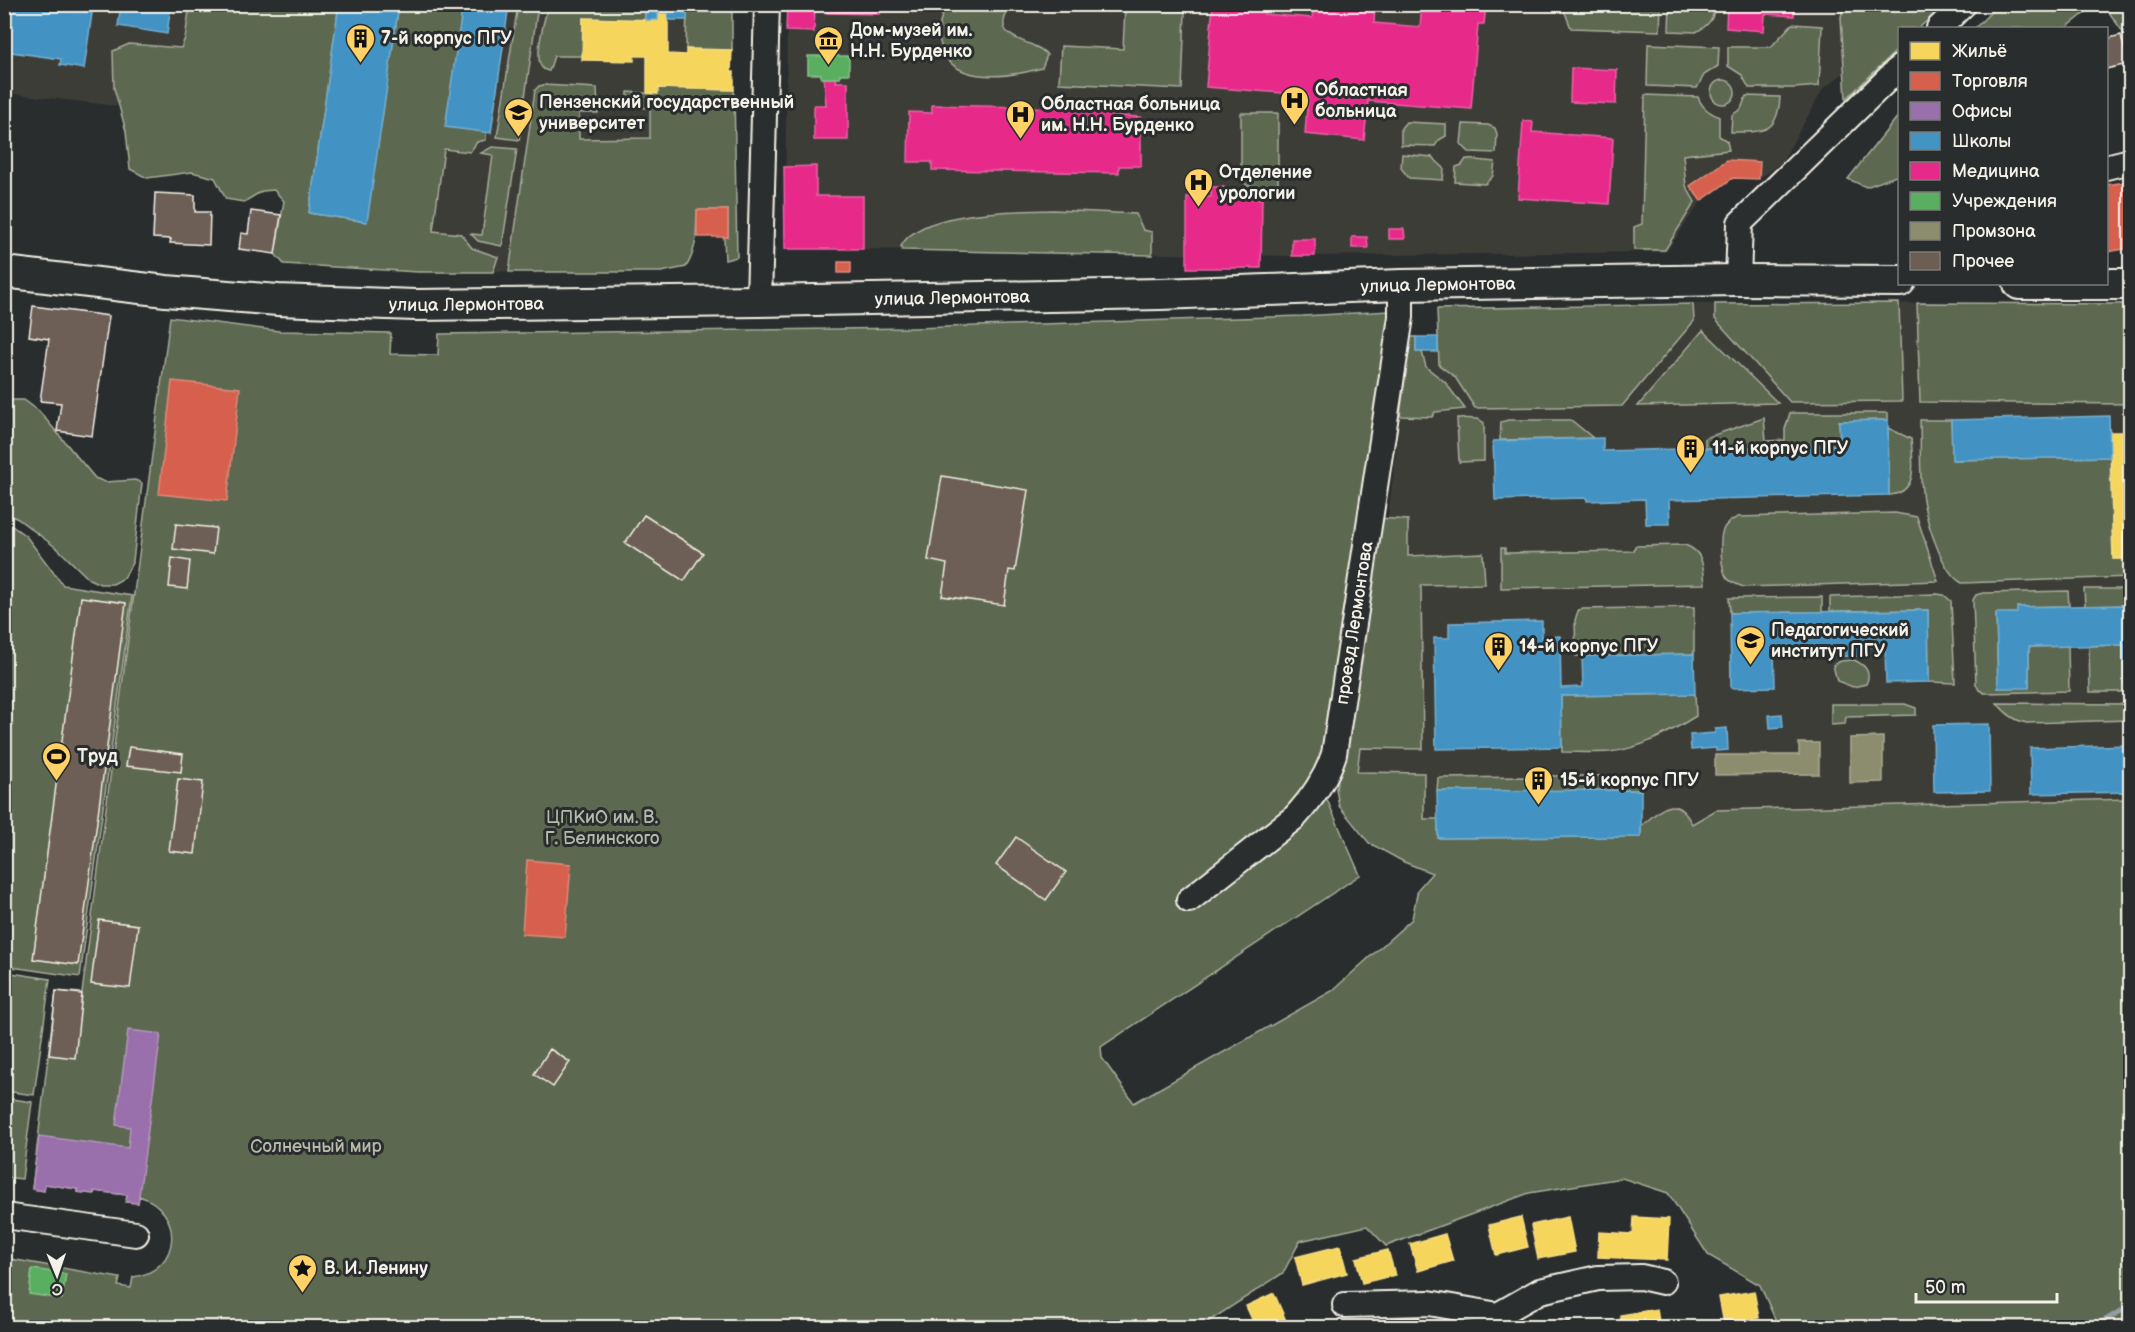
<svg xmlns="http://www.w3.org/2000/svg" width="2135" height="1332" viewBox="0 0 2135 1332" font-family="'Balsamiq Sans',sans-serif">
	<style>
		.built { fill: #3e3c39 }
		.green { fill: #5c6850; stroke: #a8ac9c; stroke-width: 1.5 }
		.homes { fill: #f6d55c; stroke: #f5dd86; stroke-width: 1.5 }
		.shops { fill: #d6604d; stroke: #df8c7c; stroke-width: 1.5 }
		.offices { fill: #9970ab; stroke: #b497bd; stroke-width: 1.5 }
		.schools { fill: #4393c3; stroke: #78afce; stroke-width: 1.5 }
		.health { fill: #e7298a; stroke: #eb65a6; stroke-width: 1.5 }
		.public { fill: #5aae61; stroke: #88c28a; stroke-width: 1.5 }
		.industry { fill: #8c8c6e; stroke: #abaa93; stroke-width: 1.5 }
		.lines { fill: none; stroke-linecap: round; stroke-linejoin: round }
		.stream { stroke: #929ca2; stroke-width: 5 }
		.building { fill: #6d5e54; stroke: #f4f1e8; stroke-width: 1.5 }
		.minor-casing { stroke: #f4f1e8; stroke-width: 28 }
		.major-casing { stroke: #f4f1e8; stroke-width: 34 }
		.minor { stroke: #2a2d2e; stroke-width: 24 }
		.major { stroke: #2a2d2e; stroke-width: 30 }
		.labels { text-anchor: middle; stroke-width: 6; stroke-linejoin: round; paint-order: stroke }
		.poi-label { font-size: 18px; font-weight: bold; fill: #f4f1e8; stroke: #2a2d2e; text-anchor: start }
		.street-label { font-size: 18px; fill: #f4f1e8; stroke: #2a2d2e }
		.park-label { font-size: 18px; fill: #b7baab; stroke: #2a2d2e }
	</style>
	<rect width="100%" height="100%" fill="#2a2d2e"/>
	<filter id="ink" filterUnits="userSpaceOnUse"><feTurbulence type="fractalNoise" baseFrequency=".0167" numOctaves="2"/><feDisplacementMap in="SourceGraphic" scale="12" xChannelSelector="R" yChannelSelector="G"/><feConvolveMatrix kernelMatrix="1 2 1 2 8 2 1 2 1" color-interpolation-filters="sRGB"/></filter>
	<g filter="url(#ink)">
		<path class="built" d="M5,5H732L731,71L734,72V90L569,271L418,272L284,264L309,82L135,108L5,93Z
			M787,5H1921L1859,61L1823,89L1782,162L1759,179L1733,178L1701,201L1666,252L1292,256L863,249H785Z
			M1746,303L2130,304V799L1716,810L1640,855L1440,866L1354,796L1410,337H1438L1437,309Z"/>
		<path class="green" d="M190,5H339L309,213L366,222L399,5H463L446,126L486,132V140L477,142L470,152L444,149L433,231L461,234L472,248L498,257L493,272H418L284,264L275,254L284,201L274,190L262,191L244,202L226,199L215,178L192,172L147,178L130,169L126,131L114,88L113,51L129,44L181,48L185,38Z
			M518,5H538L519,140L497,137Z
			M550,5H645V20L583,18V56H554L549,71C545,70 543,70 541,66C535,56 544,15 550,5Z
			M687,5H732V50L686,49Z
			M944,5H1012C984,42 1035,38 1047,55L1042,68C1006,78 940,88 939,32C939,23 943,13 944,5Z
			M1562,5H1661L1660,31L1571,28Z
			M1670,5H1713C1716,18 1708,26 1696,32L1669,31Z
			M1844,5V4L1944,5L1919,28H1900L1899,48L1846,99L1841,17Z
			M1998,5V4L2095,5L2066,28H1975Z
			M2104,5H2130V49L2125,35Z
			M1125,8L1185,11L1182,89L1059,83L1061,46L1123,49Z
			M1792,24L1822,26L1819,86L1794,88H1749L1742,75L1728,66V47H1771Z
			M1648,44L1719,47L1718,66L1704,75L1697,88L1647,86Z
			M1711 92a12 12 0 1 1 24 0a12 12 0 1 1-24 0Z
			M544,85L597,88L598,113H579V139L650,138V108L628,107V92L657,94L658,88L734,90L737,257L725,260L724,237H728V210H697C696,231 698,248 686,267L661,272H509L535,90L539,86Z
			M1645,95L1698,97C1702,108 1709,112 1719,117V136L1727,141L1729,150L1683,155L1686,186L1695,202L1665,250H1634V227L1642,224Z
			M1746,96L1780,97C1778,134 1763,132 1731,132L1732,115L1741,109Z
			M1241,113H1278V186H1248L1241,180Z
			M1899,115V175L1866,187L1848,179Z
			M1406,122L1446,124V136L1439,140L1435,146L1401,145V128Z
			M1463,124L1488,125L1495,128L1497,134L1496,153L1469,152L1461,144Z
			M492,147L517,149L502,246L478,241L471,234L482,235L493,155L481,153Z
			M1402,154L1432,157L1444,168L1443,180L1409,178L1401,168Z
			M1466,159L1495,162L1493,176L1485,184L1455,182L1456,167L1462,165Z
			M1053,210L1136,214L1143,230L1152,232V255L902,250L901,246C920,210 1016,211 1053,210Z
			M1899,303L1902,401L1790,402L1715,319V304Z
			M1917,303L2130,304V404L1920,402Z
			M1693,304L1694,321L1622,406L1475,408L1455,377L1439,365L1437,309Z
			M1389,311L1356,576L1318,779L1360,875L1101,1047L1102,1058L1134,1103L1332,991L1412,919L1418,889L1432,873L1404,862L1369,843L1339,806L1336,789L1345,745L1379,518L1408,520V556L1483,553L1485,584L1421,585L1423,749L1360,748L1357,772L1424,773V819H1438V838L1641,837V826C1662,809 1675,792 1692,824L1716,810L2130,799V1327H1781L1776,1321L1760,1285L1708,1255L1668,1193L1622,1178L1529,1193L1386,1246L1367,1226L1300,1241L1283,1273L1200,1327H5L4,1258L120,1278L118,1286L131,1288L133,1277C182,1271 185,1210 139,1196L138,1203L126,1202L127,1195L95,1191L94,1194L77,1192V1189L45,1184L44,1191L32,1189L56,991L82,993L170,317L279,331L391,333L390,354L438,355L439,334L915,328L1303,316Z
			M1703,330L1778,403L1638,406Z
			M1410,337H1416V352H1422L1426,367L1445,382L1465,409L1435,412L1432,417L1400,416Z
			M13,400H24L39,411L95,478L105,482L135,480L142,483L133,561L124,578L113,584H100L89,579L58,549L18,519L5,513V404Z
			M1790,413H1888V420L1839,421L1840,445L1705,448V438L1764,418L1766,441L1785,440V429Z
			M1457,418L1478,419L1484,423V461L1459,462Z
			M1508,420H1571L1593,438L1500,440L1501,422Z
			M1920,420H1951L1953,460L2110,457L2113,559H2130V577L1962,583C1942,573 1927,522 1923,500C1919,474 1921,446 1920,420Z
			M1888,428L1911,439C1913,462 1919,493 1889,495Z
			M1895,513L1917,517L1938,581L1744,587C1738,585 1731,583 1727,578C1721,570 1719,539 1723,530C1726,523 1731,520 1738,517Z
			M5,521L26,536L63,585L132,596L80,977L5,966Z
			M1685,545C1704,552 1703,566 1705,584L1501,588V548H1505V553L1634,551L1635,546Z
			M2084,589H2130V605L2085,606Z
			M2068,591L2069,606L2018,607L2017,613L1996,614L1998,688L2029,687V647L2068,646L2069,691L1984,693L1979,690L1976,684L1973,600L1976,595L1983,593Z
			M1937,594L1944,595L1951,601L1955,683L1929,682L1928,610L1830,611V597Z
			M1822,597V612L1730,613L1729,598Z
			M1694,607V654L1576,656L1575,620L1578,611L1583,609Z
			M2124,645V683L2130,684V692H2090L2089,646Z
			M1854,660C1865,665 1872,672 1866,684L1853,687L1837,681L1833,665L1841,661Z
			M1695,694L1696,716C1670,732 1641,749 1609,752C1594,753 1577,752 1562,752L1561,696Z
			M1997,703L2130,704V720L2027,723C2015,721 2005,713 1997,703Z
			M1831,704H1905L1916,708V715L1846,717L1845,724L1831,725Z
			M1544,776H1636L1639,780L1641,790L1543,791Z
			M1532,777L1533,791H1437L1438,778Z
			M5,972L50,979L34,1095L5,1091Z
			M5,1098L32,1102L22,1179L5,1177Z"/>
		<path class="homes" d="M658,13H668V54L686,55V49L732,50L731,72H734V90L658,88V94L647,93V56H634V61L582,60L583,18L658,20Z
			M2110,432H2130V559H2113Z
			M1521,1217L1528,1247L1496,1255L1489,1225Z
			M1568,1217L1575,1252L1538,1259L1531,1225Z
			M1634,1217L1669,1219L1667,1260L1598,1257L1599,1232L1633,1234Z
			M1445,1234L1453,1261L1418,1271L1410,1244Z
			M1340,1246L1347,1273L1302,1285L1295,1257Z
			M1388,1250L1395,1275L1362,1283L1356,1258Z
			M1754,1291L1759,1318L1724,1324L1719,1297Z
			M1274,1293L1287,1323L1276,1328H1256L1246,1306Z
			M1657,1309L1660,1328H1622L1620,1315Z
			M1419,1314L1421,1328H1387L1386,1320Z
			M1570,1321L1571,1328H1533Z"/>
		<path class="shops" d="M1727,160L1760,162L1759,179L1733,178L1701,201L1690,186Z
			M2130,172V248L2106,252V185L2126,182L2125,173Z
			M697,210H728V237H697Z
			M838,262H851V273H838Z
			M172,381L240,388L227,501L159,494Z
			M527,860L571,864L565,937L522,934Z"/>
		<path class="offices" d="M128,1030L161,1034L138,1203L126,1202L127,1195L94,1191V1194L77,1192L78,1189L45,1184L44,1191L32,1189L39,1136L128,1148L130,1127L116,1125Z"/>
		<path class="schools" d="M4,4H69L68,9L92,13L84,69L60,65L61,59L4,51Z
			M121,4H171L167,34L118,26Z
			M339,4H399L367,222L309,213Z
			M463,4H509L491,133L445,127Z
			M645,4H687V20H668V13H658V20H645Z
			M1416,337H1438V352H1416Z
			M2109,416L2110,457L1952,460L1951,420Z
			M1888,420L1889,495L1669,500L1670,524H1646L1645,499L1587,501V498L1495,500L1493,441L1603,438V451L1840,445L1839,421Z
			M2130,605V684H2124V645L2029,647V688H1998L1996,613H2017V607Z
			M1928,610L1929,682L1886,683L1885,646L1869,647V656L1791,657V649L1774,650L1775,687L1731,688L1730,613Z
			M1542,621V637L1560,636L1561,688L1583,687L1582,656L1694,654L1695,694L1561,696L1562,747L1436,749L1434,638H1449V623Z
			M1782,714L1783,727L1770,728L1769,715Z
			M1989,724L1990,791L1934,792L1933,725Z
			M1727,728L1728,750L1716,751V748L1691,750L1690,735L1715,733V729Z
			M2129,745L2130,792L2031,794L2030,748Z
			M1641,790V837L1438,838L1437,791Z"/>
		<path class="health" d="M787,4H815L814,32L786,31Z
			M828,4H881L880,14L827,13Z
			M1213,4H1265L1264,14L1312,18L1314,4H1375L1374,23L1420,27L1422,4H1486L1484,24H1478L1471,109L1368,101L1364,140L1305,134L1308,95L1206,87Z
			M1727,4H1795L1794,16L1765,14L1764,31L1726,28Z
			M1571,68L1617,70L1616,104L1570,102Z
			M824,78H837L836,82H848V140H814V105H826Z
			M932,105L1121,109L1120,116L1141,117V166H1119V173L932,170V162H908L909,112L932,113Z
			M1523,121L1533,122L1532,132L1613,138L1609,204L1518,198Z
			M816,166V196H863V249H785L784,167Z
			M1211,187H1224V198L1262,199L1261,268H1187V197H1211Z
			M1389,229H1404L1405,239H1389Z
			M1352,237H1367L1368,248H1352Z
			M1292,239H1315V256H1292Z"/>
		<path class="public" d="M808,56H849V74H840V78H821V74H808Z
			M32,1269L66,1274L62,1299L29,1294Z"/>
		<path class="industry" d="M1883,737V782L1850,783V738Z
			M1799,743H1819V774L1715,775V755H1799Z"/>
		<g class="lines">
			<path class="stream" d="M2091,1328L2130,1306"/>
		</g>
		<path class="building" d="M2121,35L2128,64L2106,69V39Z
			M155,193L195,195V212H210L209,245L170,243L171,239L153,238Z
			M251,211L281,215L275,254L239,249L241,233L248,234Z
			M33,306L109,316L92,436L57,431L61,403L40,401L49,339L29,336Z
			M942,476L1028,490L1015,571L1009,570L1004,605L942,596L947,564L928,560Z
			M644,515L703,553L684,581L625,543Z
			M176,524L216,528L213,554L173,549Z
			M172,558L190,561L187,589L169,587Z
			M81,597L126,603L78,965L33,959Z
			M129,747L183,754L181,772L126,766Z
			M178,779L203,782L195,854L169,851Z
			M1016,837L1066,872L1046,900L996,865Z
			M99,920L138,925L130,988L91,984Z
			M56,991L82,994L75,1058L49,1055Z
			M550,1049L570,1062L553,1087L534,1074Z"/>
		<g class="lines">
			<defs>
				<g id="minor">
					<path d="M1939,28L1964,4"/>
					<path d="M2106,167L2130,161"/>
					<path d="M1738,280L1740,223L1900,67"/>
					<path d="M759,301L767,4"/>
					<path id="s1" d="M1189,900L1295,817C1312,798 1326,779 1334,754L1401,317V285"/>
					<path d="M4,1216L136,1234"/>
					<path d="M1345,1305L1429,1303L1498,1315L1540,1291L1598,1278L1641,1277L1663,1282"/>
				</g>
				<g id="major">
					<path id="s2" d="M4,272L166,291L278,300L415,305L759,301L1161,294L1401,285L1738,280L1900,281"/>
					<path d="M2019,284H2130"/>
				</g>
			</defs>
			<use href="#minor" class="minor-casing"/>
			<use href="#major" class="major-casing"/>
			<use href="#minor" class="minor"/>
			<use href="#major" class="major"/>
		</g>
	</g>
	<defs>
		<symbol id="building-pin" viewBox="-11 -11 22 30"><path d="M0 17L-7.5 6A9.5 9.5 0 1 1 7.5 6Z" fill="#ffd166" stroke="#2a2d2e"/><path d="M-4-6H4V6H1V3H-1V6H-4ZM-2.5-4.3h1.7v1.8h-1.7ZM.8-4.3h1.7v1.8H.8ZM-2.5-1h1.7V.8h-1.7ZM.8-1h1.7V.8H.8Z" fill="#111"/></symbol>
		<symbol id="museum-pin" viewBox="-11 -11 22 30"><path d="M0 17L-7.5 6A9.5 9.5 0 1 1 7.5 6Z" fill="#ffd166" stroke="#2a2d2e"/><path d="M0-6L6-3V-2H-6V-3ZM-5-1h2V3h-2ZM-1-1h2V3h-2ZM3-1h2V3H3ZM-6 4H6V6H-6Z" fill="#111"/></symbol>
		<symbol id="hospital-pin" viewBox="-11 -11 22 30"><path d="M0 17L-7.5 6A9.5 9.5 0 1 1 7.5 6Z" fill="#ffd166" stroke="#2a2d2e"/><path d="M-5-5h3v3.5h4V-5h3V5h-3V1.5h-4V5h-3Z" fill="#111"/></symbol>
		<symbol id="university-pin" viewBox="-11 -11 22 30"><path d="M0 17L-7.5 6A9.5 9.5 0 1 1 7.5 6Z" fill="#ffd166" stroke="#2a2d2e"/><path d="M0-5L7-2L0 1L-7-2ZM-4 1L0 2.5L4 1V4Q0 6-4 4Z" fill="#111"/></symbol>
		<symbol id="stadium-pin" viewBox="-11 -11 22 30"><path d="M0 17L-7.5 6A9.5 9.5 0 1 1 7.5 6Z" fill="#ffd166" stroke="#2a2d2e"/><path d="M0-5a6.5 5 0 1 0 0 10a6.5 5 0 1 0 0-10ZM-3.5-1.8h7v3.6h-7Z" fill="#111"/></symbol>
		<symbol id="sight-pin" viewBox="-11 -11 22 30"><path d="M0 17L-7.5 6A9.5 9.5 0 1 1 7.5 6Z" fill="#ffd166" stroke="#2a2d2e"/><path d="M0-6L1.8-2.2L6-1.7L2.9 1.2L3.7 5.4L0 3.3L-3.7 5.4L-2.9 1.2L-6-1.7L-1.8-2.2Z" fill="#111"/></symbol>
	</defs>
	<g fill-rule="evenodd">
		<use href="#building-pin" x="344" y="22" width="33" height="45"/>
		<use href="#museum-pin" x="812" y="24" width="33" height="45"/>
		<use href="#hospital-pin" x="1278" y="84" width="33" height="45"/>
		<use href="#university-pin" x="502" y="96" width="33" height="45"/>
		<use href="#hospital-pin" x="1004" y="98" width="33" height="45"/>
		<use href="#hospital-pin" x="1182" y="166" width="33" height="45"/>
		<use href="#building-pin" x="1674" y="432" width="33" height="45"/>
		<use href="#university-pin" x="1734" y="624" width="33" height="45"/>
		<use href="#building-pin" x="1482" y="630" width="33" height="45"/>
		<use href="#stadium-pin" x="40" y="740" width="33" height="45"/>
		<use href="#building-pin" x="1522" y="764" width="33" height="45"/>
		<use href="#sight-pin" x="286" y="1252" width="33" height="45"/>
	</g>
	<g class="labels">
		<g class="poi-label">
			<text x="850" y="36">Дом-музей им.<tspan x="850" dy="21">Н.Н. Бурденко</tspan></text>
			<text x="381" y="44">7-й корпус ПГУ</text>
			<text x="1315" y="96">Областная<tspan x="1315" dy="21">больница</tspan></text>
			<text x="539" y="108">Пензенский государственный<tspan x="539" dy="21">университет</tspan></text>
			<text x="1041" y="110">Областная больница<tspan x="1041" dy="21">им. Н.Н. Бурденко</tspan></text>
			<text x="1219" y="178">Отделение<tspan x="1219" dy="21">урологии</tspan></text>
			<text x="1712" y="454">11-й корпус ПГУ</text>
			<text x="1771" y="636">Педагогический<tspan x="1771" dy="21">институт ПГУ</tspan></text>
			<text x="1519" y="652">14-й корпус ПГУ</text>
			<text x="77" y="762">Труд</text>
			<text x="1560" y="786">15-й корпус ПГУ</text>
			<text x="324" y="1274">В. И. Ленину</text>
		</g>
		<g class="street-label">
			<text dy="6" stroke="none"><textPath href="#s2" startOffset="1436">улица Лермонтова</textPath></text>
			<text dy="6" stroke="none"><textPath href="#s2" startOffset="950">улица Лермонтова</textPath></text>
			<text dy="6" stroke="none"><textPath href="#s2" startOffset="464">улица Лермонтова</textPath></text>
			<text dy="6" stroke="none"><textPath href="#s1" startOffset="342">проезд Лермонтова</textPath></text>
		</g>
		<g class="park-label">
			<text x="602" y="823">ЦПКиО им. В.<tspan x="602" dy="21">Г. Белинского</tspan></text>
			<text x="316" y="1152">Солнечный мир</text>
		</g>
	</g>
	<rect width="2135" height="1332" fill="none" stroke="#2a2d2e" stroke-width="24"/>
	<rect x="12" y="12" width="2111" height="1308" fill="none" stroke="#f4f1e8" stroke-width="2" filter="url(#ink)"/>
	<rect x="1898" y="27" width="210" height="258" fill="#2a2d2e" stroke="#7b7b78" stroke-width="1.5"/>
	<rect x="1910" y="42" width="30" height="18" fill="#f6d55c" stroke="#7b7b78" stroke-width="1.5"/>
	<text x="1952" y="57" font-size="18" fill="#f4f1e8">Жильё</text>
	<rect x="1910" y="72" width="30" height="18" fill="#d6604d" stroke="#7b7b78" stroke-width="1.5"/>
	<text x="1952" y="87" font-size="18" fill="#f4f1e8">Торговля</text>
	<rect x="1910" y="102" width="30" height="18" fill="#9970ab" stroke="#7b7b78" stroke-width="1.5"/>
	<text x="1952" y="117" font-size="18" fill="#f4f1e8">Офисы</text>
	<rect x="1910" y="132" width="30" height="18" fill="#4393c3" stroke="#7b7b78" stroke-width="1.5"/>
	<text x="1952" y="147" font-size="18" fill="#f4f1e8">Школы</text>
	<rect x="1910" y="162" width="30" height="18" fill="#e7298a" stroke="#7b7b78" stroke-width="1.5"/>
	<text x="1952" y="177" font-size="18" fill="#f4f1e8">Медицина</text>
	<rect x="1910" y="192" width="30" height="18" fill="#5aae61" stroke="#7b7b78" stroke-width="1.5"/>
	<text x="1952" y="207" font-size="18" fill="#f4f1e8">Учреждения</text>
	<rect x="1910" y="222" width="30" height="18" fill="#8c8c6e" stroke="#7b7b78" stroke-width="1.5"/>
	<text x="1952" y="237" font-size="18" fill="#f4f1e8">Промзона</text>
	<rect x="1910" y="252" width="30" height="18" fill="#6d5e54" stroke="#7b7b78" stroke-width="1.5"/>
	<text x="1952" y="267" font-size="18" fill="#f4f1e8">Прочее</text>
	<g transform="translate(57 1275) rotate(178)" stroke="#2a2d2e" stroke-width="4.5" paint-order="stroke">
	<path d="M0-4.5L10 22L0 15L-10 22Z" fill="#f4f1e8"/>
	<text y="-9" font-size="16" font-weight="bold" text-anchor="middle" fill="#f4f1e8">С</text>
	</g>
	<path d="M1916 1293v9h141v-9" fill="none" stroke="#f4f1e8" stroke-width="3"/>
	<text x="1925" y="1293" font-size="18" fill="#f4f1e8" stroke="#2a2d2e" stroke-width="4.5" paint-order="stroke">50 m</text>
</svg>
